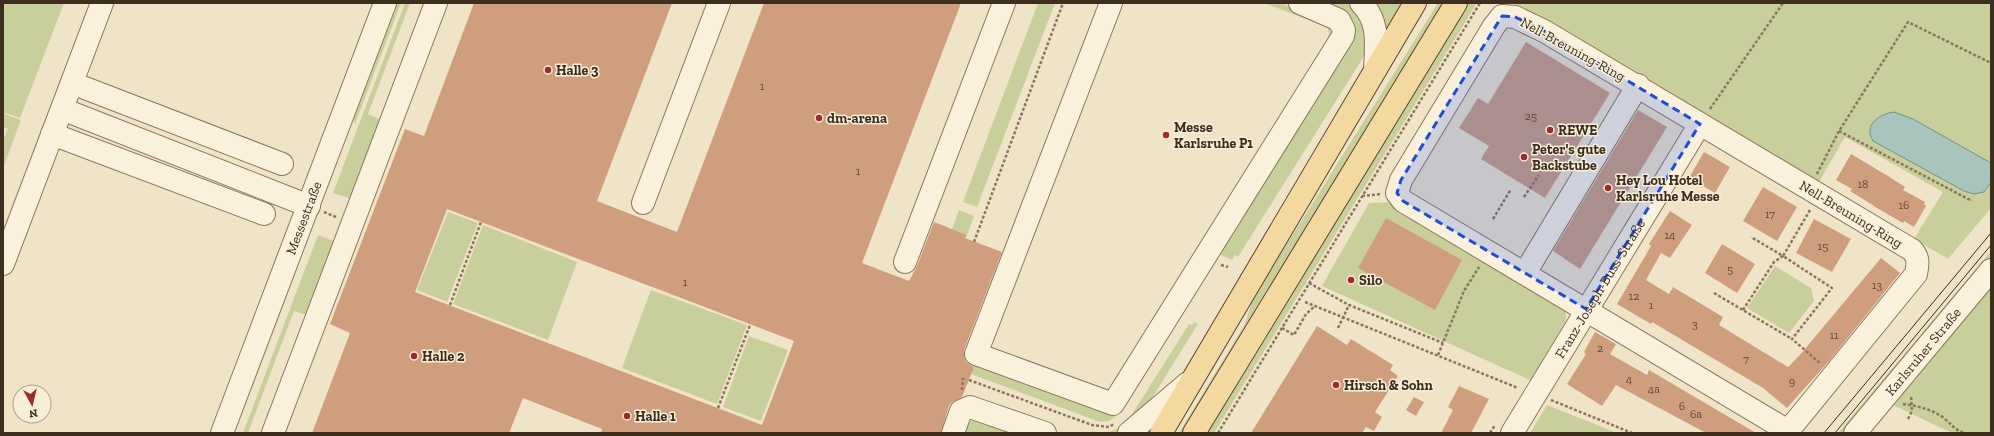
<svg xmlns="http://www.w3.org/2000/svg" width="1994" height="436" viewBox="0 0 1994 436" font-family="'Zilla Slab',serif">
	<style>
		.green { fill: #c9cf9b }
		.water { fill: #a9c4bc; stroke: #6f938a }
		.building { fill: #cf9f7d; fill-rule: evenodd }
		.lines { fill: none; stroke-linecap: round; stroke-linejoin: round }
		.minor-casing { stroke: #8d765c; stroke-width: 24 }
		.major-casing { stroke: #5b4430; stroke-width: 24 }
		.path { stroke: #8d765c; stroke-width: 2.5; stroke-dasharray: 3 2; stroke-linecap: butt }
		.minor { stroke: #faf1dc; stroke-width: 22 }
		.major { stroke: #f3d9a0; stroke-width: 22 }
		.tram { stroke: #3d2e20; stroke-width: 1 }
		.path-bridge { stroke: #8d765c; stroke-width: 2.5; stroke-dasharray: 3 2; stroke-linecap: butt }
		.marked { fill: #1d4ed8; fill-opacity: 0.2; stroke: #1d4ed8; stroke-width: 3; stroke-dasharray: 8 5; stroke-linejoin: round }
		.poi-dot { fill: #9e2a2b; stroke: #f7eed8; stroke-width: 1.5 }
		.labels { text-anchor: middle; stroke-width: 3; stroke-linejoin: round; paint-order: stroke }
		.number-label { font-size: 12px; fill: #624a37 }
		.street-label { font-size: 14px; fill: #3d2e20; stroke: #f7eed8 }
		.poi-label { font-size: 14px; font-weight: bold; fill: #3d2e20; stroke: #f7eed8; text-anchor: start }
	</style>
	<rect width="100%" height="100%" fill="#f0e4c8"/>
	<path class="green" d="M3,3H64L20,118L3,112Z
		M394,3H401L355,124L352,116Z
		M405,3H410L368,114L382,120L352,199L333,193Z
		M1038,3H1055L977,207L963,202Z
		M1264,3H1281L1329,22L1334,35L1330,39L1328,38L1329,34L1327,27Z
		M1320,3H1353L1366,20V53L1238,257L1235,255L1232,260L1219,254L1119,414L1109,421L1100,422L971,374L976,360L1117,411L1346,46Z
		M1375,3H1407L1385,32L1383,17Z
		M1438,3H1446L1184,433H1179L1245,324L1253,298Z
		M1468,3H1477L1214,433H1204Z
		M1513,3H1991V208L1948,259L1914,239L1943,192L1845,137L1819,182L1756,143L1701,114Z
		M3,113L21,120L3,168V140L8,129L3,127Z
		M1390,202L1563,307L1566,314V320L1532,381L1322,286L1369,203Z
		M959,210L974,216L967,235L952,229Z
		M448,212L478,223L447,302L417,290Z
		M483,225L577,262L548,340L453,304Z
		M318,235L336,242L309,316L294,311L248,433H243Z
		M1991,251V259L1848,433H1838Z
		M1775,266L1811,288L1814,301L1789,333L1747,308Z
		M1991,286V433H1952L1893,405Z
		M651,290L747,325L717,404L622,368Z
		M1194,322L1198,324L1144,411L1119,433H1094L1089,430C1105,435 1117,432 1129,419L1189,324L1192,325Z
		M749,336L788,350L761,421L723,407Z
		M1547,405L1617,433H1530Z
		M979,418L1023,433H965L969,422Z"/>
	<path class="water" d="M1894,112L1913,119L1991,163V182L1984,192L1974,194L1964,191L1873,141C1863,125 1879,114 1894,112Z"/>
	<path class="building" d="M474,3H672L597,201L677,232L764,3H961L862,263L909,281L917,266L934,222L967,235L965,238L1002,252L964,350V356L966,362L974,367L962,397L952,402L949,406L941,433H601L602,429L523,398L509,433H312L350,333L330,324L405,129L424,136ZM447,209L794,341L762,425L415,292Z
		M1526,42L1610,93L1545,198L1481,159L1489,146L1459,128L1478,98L1488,104Z
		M1638,110L1667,127L1580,269L1553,251Z
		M1704,152L1730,167L1715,193L1689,178Z
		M1851,154L1888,176L1905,187L1903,190L1925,202L1924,204L1926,206L1914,227L1904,221L1903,223L1882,211L1850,191L1852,189L1836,180Z
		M1763,187L1797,207L1777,241L1743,221Z
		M1670,211L1692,225L1670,258L1661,253L1646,280L1669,294L1673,287L1723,317L1719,325L1788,367L1799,356L1881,258L1900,273L1829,361L1787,408L1763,388L1652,322L1651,324L1617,304L1651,246L1649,244Z
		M1386,218L1462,260L1435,310L1358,268Z
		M1814,219L1851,239L1832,272L1796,253Z
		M1722,244L1755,264L1737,293L1705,273Z
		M1317,326L1347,345L1351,339L1393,365L1390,370L1398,376L1375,412L1382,417L1374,431L1366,427L1362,433H1251Z
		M1595,332L1616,344L1610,354L1647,375L1649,370L1756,433H1706L1616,385L1602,406L1567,384L1586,354L1584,352Z
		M1459,386L1489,399L1471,433H1441L1453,410L1448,407Z
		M1414,397L1424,402L1416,416L1406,410Z"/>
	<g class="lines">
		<defs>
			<g id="minor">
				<path d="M1111,3L976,354L1113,404L1343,36L1344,30L1339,20L1300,3"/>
				<path d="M1361,3C1380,21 1376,46 1375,70"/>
				<path d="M72,83L282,164"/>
				<path d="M62,109L309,206"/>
				<path d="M52,134L264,214"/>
				<path d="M643,203L719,3"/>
				<path d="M905,262L1004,3"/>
				<path d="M3,264L102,3"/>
				<path d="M1525,273L1638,85"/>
				<path id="s1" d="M222,433L385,3"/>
				<path d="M273,433L436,3"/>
				<path d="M953,433L961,411L970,407L1045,433"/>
				<path d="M1129,433L1188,383"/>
				<path id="s2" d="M1512,433L1700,124"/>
				<path d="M1786,433L1788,431L1916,274C1918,263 1919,258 1912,250L1544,31L1515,17L1502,16L1494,26L1401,180L1397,193L1403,201L1788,431"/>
				<path id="s3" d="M1855,433L1991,270"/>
			</g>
			<path id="major" d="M1161,433L1415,3
				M1194,433L1456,3"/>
		</defs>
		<use href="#minor" class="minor-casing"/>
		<use href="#major" class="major-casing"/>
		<path class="path" d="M1710,109L1783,3
			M1839,131L1972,201
			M1817,174L1839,131L1908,22L1991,63
			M1362,196L1381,194
			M1524,197L1539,175
			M1810,210L1783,256L1832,288L1792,339L1820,363
			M324,212L336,217
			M1493,219L1511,189
			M974,242L1063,3
			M1221,265L1228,267
			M1309,283L1349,305L1443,343
			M1714,293L1792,339
			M1305,302L1518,388
			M450,305L481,222
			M1743,310L1774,262L1783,256L1751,237
			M1282,328L1294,335L1306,314L1315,306
			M1438,355L1464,291L1479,267
			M969,380L1092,425L1109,427L1114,424
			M962,390L963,378
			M1551,400L1632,433
			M1903,404C1918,406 1931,409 1944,418C1951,424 1955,430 1964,433
			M718,408L750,325
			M1908,419L1912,411L1911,395
			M1218,433L1480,3
			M1490,433L1495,425"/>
		<use href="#minor" class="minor"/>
		<use href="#major" class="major"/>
		<path class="tram" d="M1824,433L1991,233
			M1835,433L1991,245"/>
		<path class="path-bridge" d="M1338,328L1349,305"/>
	</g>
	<path class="marked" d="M1502,16L1515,17L1544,31L1700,124L1586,309L1403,201L1397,193L1401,180Z"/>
	<g class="poi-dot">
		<circle cx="548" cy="70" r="4"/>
		<circle cx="819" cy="118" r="4"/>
		<circle cx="1550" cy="130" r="4"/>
		<circle cx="1166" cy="135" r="4"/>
		<circle cx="1524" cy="157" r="4"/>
		<circle cx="1608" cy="188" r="4"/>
		<circle cx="1351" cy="280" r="4"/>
		<circle cx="414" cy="356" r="4"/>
		<circle cx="1336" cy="385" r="4"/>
		<circle cx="627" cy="416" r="4"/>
	</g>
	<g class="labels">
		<g class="number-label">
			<text x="762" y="90">1</text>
			<text x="1531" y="120">25</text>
			<text x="858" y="175">1</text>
			<text x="1863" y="188">18</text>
			<text x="1904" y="209">16</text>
			<text x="1770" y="218">17</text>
			<text x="1670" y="239">14</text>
			<text x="1823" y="250">15</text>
			<text x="1730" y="273">5</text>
			<text x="685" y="286">1</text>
			<text x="1877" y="289">13</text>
			<text x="1634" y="300">12</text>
			<text x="1651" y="309">1</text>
			<text x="1695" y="328">3</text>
			<text x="1834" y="339">11</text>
			<text x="1600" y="352">2</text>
			<text x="1746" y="363">7</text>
			<text x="1629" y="383">4</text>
			<text x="1792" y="385">9</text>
			<text x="1654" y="393">4a</text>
			<text x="1682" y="410">6</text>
			<text x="1696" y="418">6a</text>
		</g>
		<g class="street-label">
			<text transform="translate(1573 49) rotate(29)" y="5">Nell-Breuning-Ring</text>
			<text transform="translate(1851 214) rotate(31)" y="5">Nell-Breuning-Ring</text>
			<text dy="5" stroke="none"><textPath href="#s1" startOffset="230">Messestraße</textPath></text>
			<text dy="5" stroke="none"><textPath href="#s2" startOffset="169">Franz-Joseph-Buss-Straße</textPath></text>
			<text dy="5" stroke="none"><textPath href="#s3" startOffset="106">Karlsruher Straße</textPath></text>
		</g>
		<g class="poi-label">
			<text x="556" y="75">Halle 3</text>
			<text x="827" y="123">dm-arena</text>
			<text x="1174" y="132">Messe<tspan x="1174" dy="16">Karlsruhe P1</tspan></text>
			<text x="1558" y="135">REWE</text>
			<text x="1532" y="154">Peter's gute<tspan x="1532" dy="16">Backstube</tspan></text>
			<text x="1616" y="185">Hey Lou Hotel<tspan x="1616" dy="16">Karlsruhe Messe</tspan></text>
			<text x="1359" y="285">Silo</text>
			<text x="422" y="361">Halle 2</text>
			<text x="1344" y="390">Hirsch &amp; Sohn</text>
			<text x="635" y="421">Halle 1</text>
		</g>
	</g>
	<rect width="1994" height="436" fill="none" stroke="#3d2e20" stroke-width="8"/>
	<g transform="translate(32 404) rotate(172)"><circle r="19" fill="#f7eed8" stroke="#ada18e"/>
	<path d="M0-3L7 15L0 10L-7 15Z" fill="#9e2a2b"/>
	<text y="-6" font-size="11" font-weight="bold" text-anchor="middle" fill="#3d2e20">N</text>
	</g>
</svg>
